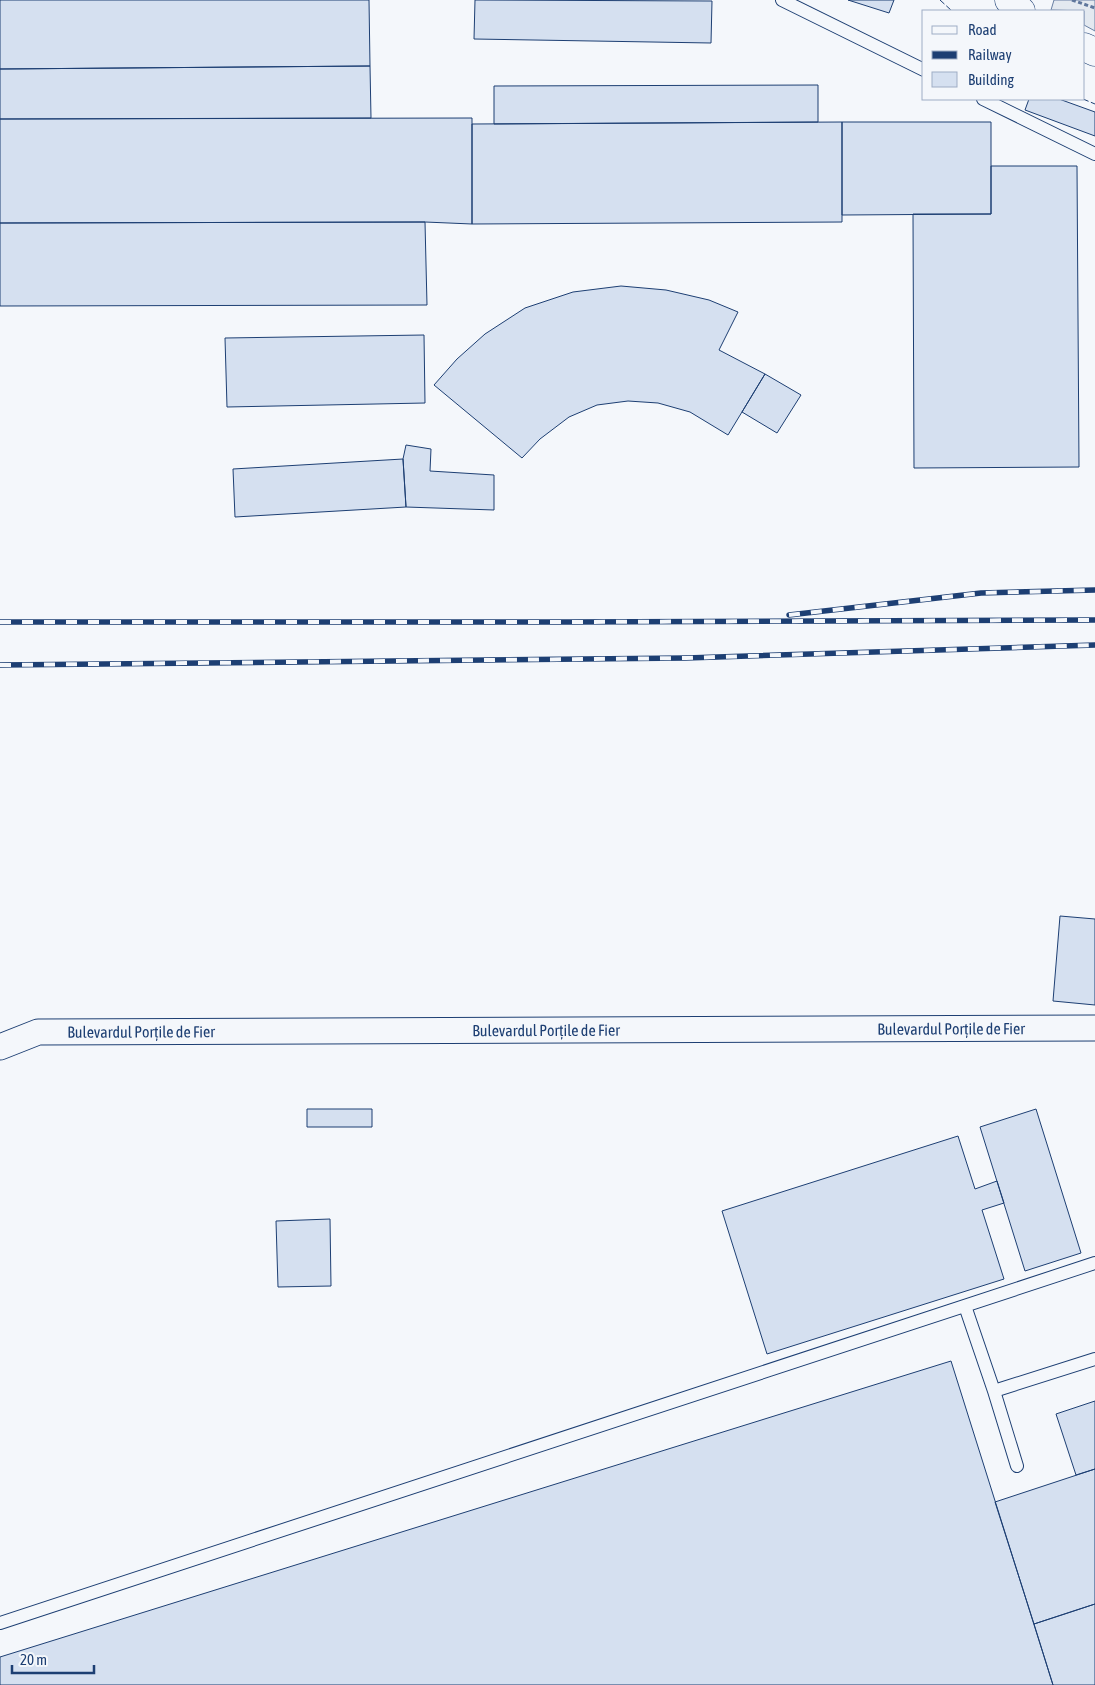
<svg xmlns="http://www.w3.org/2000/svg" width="1095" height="1685" viewBox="0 0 1095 1685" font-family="'Asap Condensed',sans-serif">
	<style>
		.green { fill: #e3e9f0; stroke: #687fa3 }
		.building { fill: #d5e0f0; stroke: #1d3f73 }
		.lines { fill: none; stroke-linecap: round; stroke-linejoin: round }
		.lane-casing { stroke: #1d3f73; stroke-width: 14 }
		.street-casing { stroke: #1d3f73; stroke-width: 27 }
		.secondary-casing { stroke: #1d3f73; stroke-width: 29 }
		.path { stroke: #5e769c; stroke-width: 3; stroke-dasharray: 4 2.5; stroke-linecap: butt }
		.lane { stroke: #f4f7fb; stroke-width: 12 }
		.street { stroke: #f4f7fb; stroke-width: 25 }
		.secondary { stroke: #f4f7fb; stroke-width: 28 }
		.rail-casing { stroke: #1d3f73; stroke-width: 5.5 }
		.rail { stroke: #f4f7fb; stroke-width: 4; stroke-dasharray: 11; stroke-linecap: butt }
		.fence { stroke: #1d3f73; stroke-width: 1; stroke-dasharray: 6 2.5; stroke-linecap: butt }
		.labels { text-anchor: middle; stroke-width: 4; stroke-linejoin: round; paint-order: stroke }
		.street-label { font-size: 16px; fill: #1d3f73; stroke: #f4f7fb }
	</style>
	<rect width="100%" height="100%" fill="#f4f7fb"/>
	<path class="green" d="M1054,0H1095V31L1084,25V11L1051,10Z"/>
	<path class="building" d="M0,0H369L370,66L0,69Z
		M475,0L712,1L711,43L474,39Z
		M848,0H894L889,13Z
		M370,66L371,118L0,119V69Z
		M818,85V122L494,124V86Z
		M1029,99H1059L1095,112V136L1025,110Z
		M472,118V224L425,222L0,223V119Z
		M842,122H991V214L842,215Z
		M842,122V222L472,224V124Z
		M991,166H1077L1079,467L914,468L913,214H991Z
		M425,222L427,305L0,306V223Z
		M621,286L666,290L709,300L738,312L719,350L765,374L728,435L690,412L658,403L628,401L597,405L569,417L540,439L522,458L434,385L457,359L485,334L525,308L573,292Z
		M424,335L425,403L227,407L225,338Z
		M765,374L801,395L777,433L742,412Z
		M406,445L431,449L430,471L494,475V510L406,507L403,459Z
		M403,459L406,507L235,517L233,469Z
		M1060,916L1095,919V1005L1053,1001Z
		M307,1109H372V1127H307Z
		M1036,1109L1081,1253L1025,1271L980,1127Z
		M958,1136L975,1189L997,1181L1004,1203L982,1210L1004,1279L767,1354L722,1211Z
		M330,1219L331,1286L278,1287L276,1221Z
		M951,1361L1053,1685H0V1657Z
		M1095,1401V1469L1076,1475L1056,1414Z
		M1095,1469V1604L1034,1624L995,1502Z
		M1095,1604V1685H1053L1034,1624Z"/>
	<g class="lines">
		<defs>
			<path id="lane" d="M782,0L924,70
				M983,99L1095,154
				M965,1306L994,1391L1017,1466
				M994,1391L1095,1359
				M0,1623L1095,1263"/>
			<g id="street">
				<path id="s1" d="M0,1047L38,1032L1095,1028"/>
			</g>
			<path id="secondary" d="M1009,0L1021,11
				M1084,47L1095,52"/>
		</defs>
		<use href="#lane" class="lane-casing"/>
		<use href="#street" class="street-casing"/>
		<use href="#secondary" class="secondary-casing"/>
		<path class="path" d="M1072,0L1095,8"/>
		<use href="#lane" class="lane"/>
		<use href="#street" class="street"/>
		<use href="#secondary" class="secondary"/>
		<defs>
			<path id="rail" d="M789,615L981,593L1095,590
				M0,622H570L1095,620
				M0,665L686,658L1095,645"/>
		</defs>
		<use href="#rail" class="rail-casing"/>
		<use href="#rail" class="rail"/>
		<path class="fence" d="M940,0L952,11
			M1083,99L1095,104"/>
	</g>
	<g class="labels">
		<g class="street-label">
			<text dy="6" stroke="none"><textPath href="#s1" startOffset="954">Bulevardul Porțile de Fier</textPath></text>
			<text dy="6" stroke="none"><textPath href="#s1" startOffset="549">Bulevardul Porțile de Fier</textPath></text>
			<text dy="6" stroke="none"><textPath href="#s1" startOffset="144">Bulevardul Porțile de Fier</textPath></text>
		</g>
	</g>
	<rect x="922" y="10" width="162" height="90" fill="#f4f7fb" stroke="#9eadc5"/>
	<rect x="932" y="26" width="25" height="8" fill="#f4f7fb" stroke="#9eadc5"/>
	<text x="968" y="35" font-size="15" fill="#1d3f73">Road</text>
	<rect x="932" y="51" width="25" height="8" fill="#1d3f73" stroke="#9eadc5"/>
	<text x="968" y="60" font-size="15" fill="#1d3f73">Railway</text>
	<rect x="932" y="72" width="25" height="15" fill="#d5e0f0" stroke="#9eadc5"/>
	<text x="968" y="85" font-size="15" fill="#1d3f73">Building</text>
	<path d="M12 1665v8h82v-8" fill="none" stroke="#1d3f73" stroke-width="2.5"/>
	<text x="20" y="1665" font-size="15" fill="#1d3f73" stroke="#f4f7fb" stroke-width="4" paint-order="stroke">20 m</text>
</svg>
